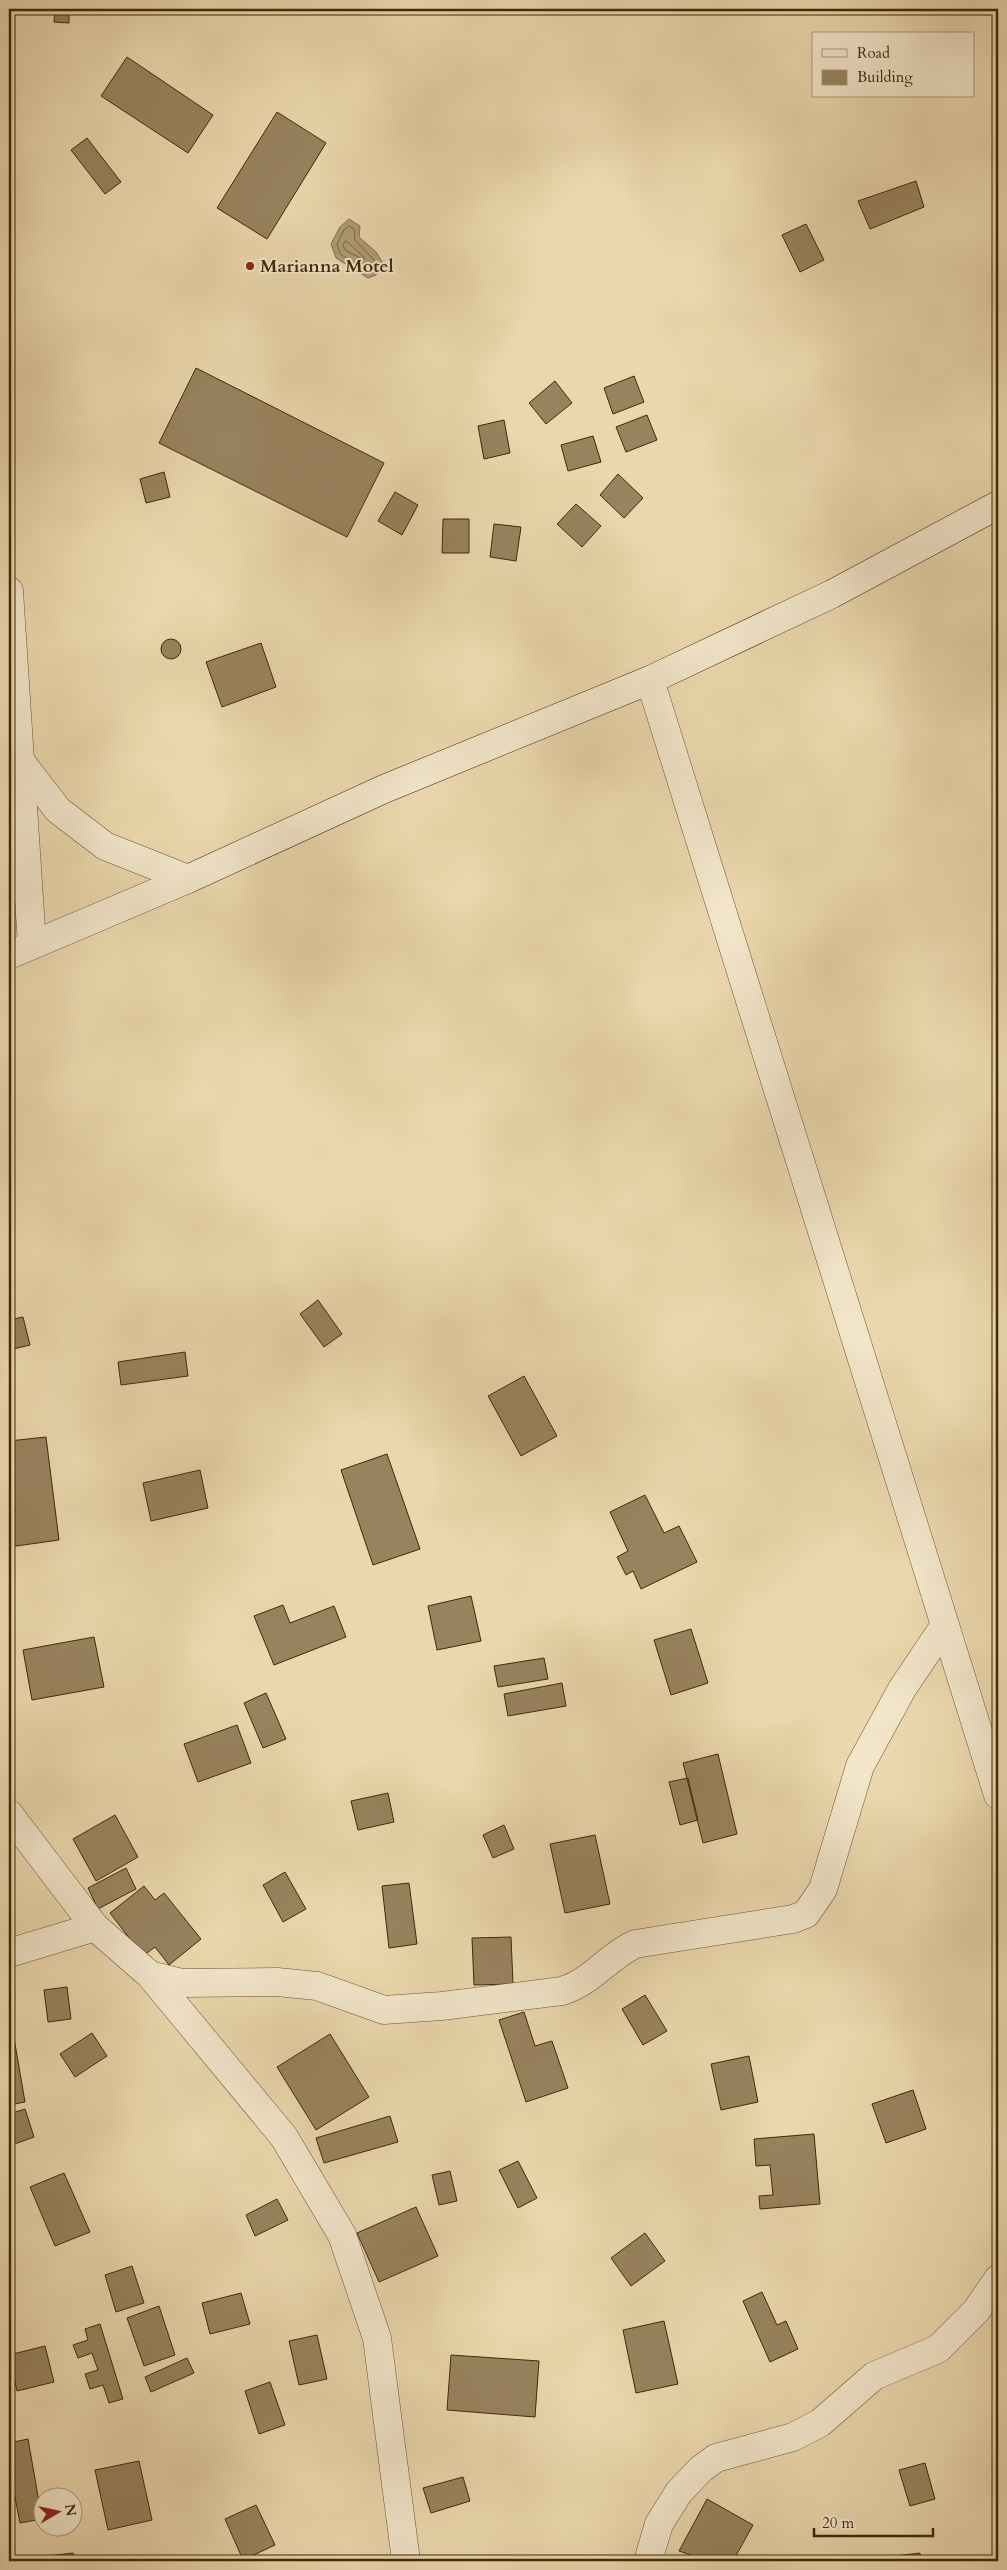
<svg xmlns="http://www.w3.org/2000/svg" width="1007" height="2570" viewBox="0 0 1007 2570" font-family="Cardo,serif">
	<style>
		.water { fill: #b09c76; stroke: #826e4b }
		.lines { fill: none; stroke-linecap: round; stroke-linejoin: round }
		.shore { stroke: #776240; stroke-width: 1 }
		.building { fill: #98835f; stroke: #3e290a }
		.minor-casing { stroke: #695433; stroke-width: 29 }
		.tertiary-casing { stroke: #695433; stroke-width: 29 }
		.secondary-casing { stroke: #3e290a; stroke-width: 29 }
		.minor { stroke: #f2e5ca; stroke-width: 28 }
		.tertiary { stroke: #f2e5ca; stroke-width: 28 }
		.secondary { stroke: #f2e5ca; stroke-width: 28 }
		.poi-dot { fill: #8f2418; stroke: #f2e5ca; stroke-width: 2 }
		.labels { text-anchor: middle; stroke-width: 4; stroke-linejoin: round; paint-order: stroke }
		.poi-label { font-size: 18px; font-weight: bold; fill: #3e290a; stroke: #f2e5ca; text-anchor: start }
	</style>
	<rect width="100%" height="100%" fill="#ebd7ad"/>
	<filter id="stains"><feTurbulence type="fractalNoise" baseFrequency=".004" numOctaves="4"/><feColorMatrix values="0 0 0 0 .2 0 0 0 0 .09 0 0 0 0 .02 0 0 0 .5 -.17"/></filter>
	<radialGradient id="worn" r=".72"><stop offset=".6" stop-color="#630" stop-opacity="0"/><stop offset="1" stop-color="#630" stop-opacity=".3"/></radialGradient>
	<path class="water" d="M349,219L360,226L359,237L376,252L383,263L376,275L368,278L336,258L331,244L340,227Z"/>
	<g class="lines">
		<path class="shore" d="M349,226L354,229L355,240L376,262L372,271L368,272L340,254L337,244L344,230Z
			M346,241L364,257V260L345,250L343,245Z"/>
	</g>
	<path class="building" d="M55,9H69V23L54,22Z
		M127,57L213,115L188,153L101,96Z
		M277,112L326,143L267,239L217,208Z
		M87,138L121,182L105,194L71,150Z
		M916,181L924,207L870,229L858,201Z
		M806,224L824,260L800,272L782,235Z
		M196,368L384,463L347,537L159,443Z
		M634,376L644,402L613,414L604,388Z
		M555,381L572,403L546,424L529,403Z
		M647,415L657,440L626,452L616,427Z
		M504,420L510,453L484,459L478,426Z
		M593,436L601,462L568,471L561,445Z
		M164,472L170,497L146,503L140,479Z
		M618,474L643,498L624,518L600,495Z
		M395,492L418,505L402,535L378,521Z
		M576,504L601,526L582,547L557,524Z
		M443,519H469V553H442Z
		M494,524L521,527L516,561L490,557Z
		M161 649a10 10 0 1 1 20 0a10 10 0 1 1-20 0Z
		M261,643L276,687L222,707L206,662Z
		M318,1300L342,1334L324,1347L300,1314Z
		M23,1317L30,1345L9,1350V1320Z
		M185,1352L188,1376L121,1385L118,1362Z
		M524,1376L557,1436L521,1456L488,1396Z
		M46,1437L59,1540L9,1547V1512H15L9,1441Z
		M387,1454L420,1549L373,1565L341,1470Z
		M200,1470L208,1508L151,1521L143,1483Z
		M645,1495L664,1533L679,1526L697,1562L641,1589L633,1571L626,1575L617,1557L628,1551L610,1512Z
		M471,1596L481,1641L437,1650L428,1606Z
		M283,1605L290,1623L334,1606L346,1637L274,1665L254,1616Z
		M691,1629L708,1683L671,1695L654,1640Z
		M94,1637L104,1687L32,1700L23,1650Z
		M544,1658L548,1679L498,1687L494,1666Z
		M562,1683L566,1706L508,1716L504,1694Z
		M266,1693L286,1739L263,1748L244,1703Z
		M237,1725L251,1763L198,1782L184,1744Z
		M718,1754L737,1834L703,1843L683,1763Z
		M688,1778L698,1820L680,1825L669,1782Z
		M388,1793L394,1822L358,1830L351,1801Z
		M115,1815L138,1857L96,1881L73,1839Z
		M504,1825L514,1849L493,1858L483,1835Z
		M595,1835L610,1904L565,1913L550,1844Z
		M126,1868L136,1889L98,1909L88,1888Z
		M285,1872L306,1909L283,1922L263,1885Z
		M409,1883L417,1944L389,1948L382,1886Z
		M144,1886L155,1900L164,1893L201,1939L169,1965L155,1947L143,1956L110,1913Z
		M511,1937L513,1984L474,1985L472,1938Z
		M67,1987L71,2019L48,2022L44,1990Z
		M645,1995L667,2031L643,2045L622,2009Z
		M524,2012L535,2046L552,2041L568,2088L526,2102L499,2020Z
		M13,2032L25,2102L9,2105V2033Z
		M92,2033L107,2056L75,2077L60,2054Z
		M330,2034L369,2097L316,2130L277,2067Z
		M749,2056L758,2102L721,2110L711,2064Z
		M913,2090L926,2129L886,2143L872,2104Z
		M25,2109L34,2137L9,2146V2114Z
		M390,2116L398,2142L324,2163L316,2138Z
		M814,2134L820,2204L760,2209L759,2196L773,2195L770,2165L756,2166L754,2139Z
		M518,2161L537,2198L518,2208L499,2170Z
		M450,2171L457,2201L439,2205L432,2175Z
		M64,2173L90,2232L55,2246L30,2187Z
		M277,2199L288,2220L255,2236L246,2215Z
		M416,2207L438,2256L379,2282L357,2233Z
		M645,2233L665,2261L631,2286L611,2258Z
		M132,2266L144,2303L116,2312L105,2275Z
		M762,2292L777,2325L786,2321L798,2349L770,2362L743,2301Z
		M241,2293L250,2324L210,2334L202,2303Z
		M159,2306L175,2355L144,2366L127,2318Z
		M664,2321L678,2384L636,2393L623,2330Z
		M100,2324L123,2399L109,2403L103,2385L90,2389L85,2374L98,2370L92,2353L78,2358L73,2345L88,2340L85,2329Z
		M317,2335L327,2379L299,2385L289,2341Z
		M45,2346L54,2382L17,2391L9,2355Z
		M451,2355L539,2361L535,2417L447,2410Z
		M187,2358L194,2373L151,2392L145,2377Z
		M270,2382L285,2425L259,2434L245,2391Z
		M28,2439L42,2519L20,2523L9,2466V2443Z
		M139,2461L152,2520L108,2530L95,2470Z
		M925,2463L935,2499L910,2506L899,2470Z
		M463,2477L470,2501L431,2513L423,2488Z
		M707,2499L753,2525L733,2561H708L679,2551Z
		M256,2505L275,2545L243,2560L225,2519Z
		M73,2553L74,2561H31V2558Z
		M920,2553L921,2561H888V2557Z
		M564,2555L566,2561H549Z"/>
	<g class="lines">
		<defs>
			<path id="minor" d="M9,591L32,945
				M650,680L998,1795
				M9,1814L95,1927L150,1975L284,2137L342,2235L377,2338L406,2561
				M9,1953L95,1927
				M150,1975L182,1983L277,1982L317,1986L384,2010L442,2006L562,1991C592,1982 607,1957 635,1944L793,1919L806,1914L823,1889L860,1766L902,1689L945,1625
				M648,2561L659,2524L679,2492L701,2469L716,2458L793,2437L820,2423L874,2376L938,2349L976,2311L998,2279"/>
			<path id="tertiary" d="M9,780L18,758L58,810L105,846L188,879"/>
			<path id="secondary" d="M9,955L188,879L384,789L650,680L832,594L998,505"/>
		</defs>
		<use href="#minor" class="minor-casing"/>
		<use href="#tertiary" class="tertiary-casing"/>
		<use href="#secondary" class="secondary-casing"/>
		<use href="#minor" class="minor"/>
		<use href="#tertiary" class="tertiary"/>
		<use href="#secondary" class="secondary"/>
	</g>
	<circle class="poi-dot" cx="250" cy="266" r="5"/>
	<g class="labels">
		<g class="poi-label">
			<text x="260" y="272">Marianna Motel</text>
		</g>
	</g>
	<rect width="1007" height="2570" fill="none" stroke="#ebd7ad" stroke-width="30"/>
	<rect x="10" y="10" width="987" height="2550" fill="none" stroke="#3e290a" stroke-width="2.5"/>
	<rect x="15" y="15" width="977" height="2540" fill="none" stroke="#3e290a"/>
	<rect x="812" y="32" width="162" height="65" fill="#f2e5ca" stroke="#aa9a7d"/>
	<rect x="822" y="49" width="25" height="8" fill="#f2e5ca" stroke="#aa9a7d"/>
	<text x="857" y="58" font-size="15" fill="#3e290a">Road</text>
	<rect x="822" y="70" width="25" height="15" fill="#98835f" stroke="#aa9a7d"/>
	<text x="857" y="82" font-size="15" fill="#3e290a">Building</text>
	<g transform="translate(58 2512) rotate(81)"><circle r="24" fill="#f2e5ca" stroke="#aa9a7d"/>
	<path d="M0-4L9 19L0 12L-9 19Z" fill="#8f2418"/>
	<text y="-8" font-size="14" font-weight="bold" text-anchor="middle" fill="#3e290a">N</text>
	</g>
	<path d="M814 2528v8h119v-8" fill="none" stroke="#3e290a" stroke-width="2.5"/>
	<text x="822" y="2528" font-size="15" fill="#3e290a" stroke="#f2e5ca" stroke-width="4" paint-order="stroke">20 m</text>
	<rect width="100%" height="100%" filter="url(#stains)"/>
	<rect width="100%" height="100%" fill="url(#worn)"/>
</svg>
